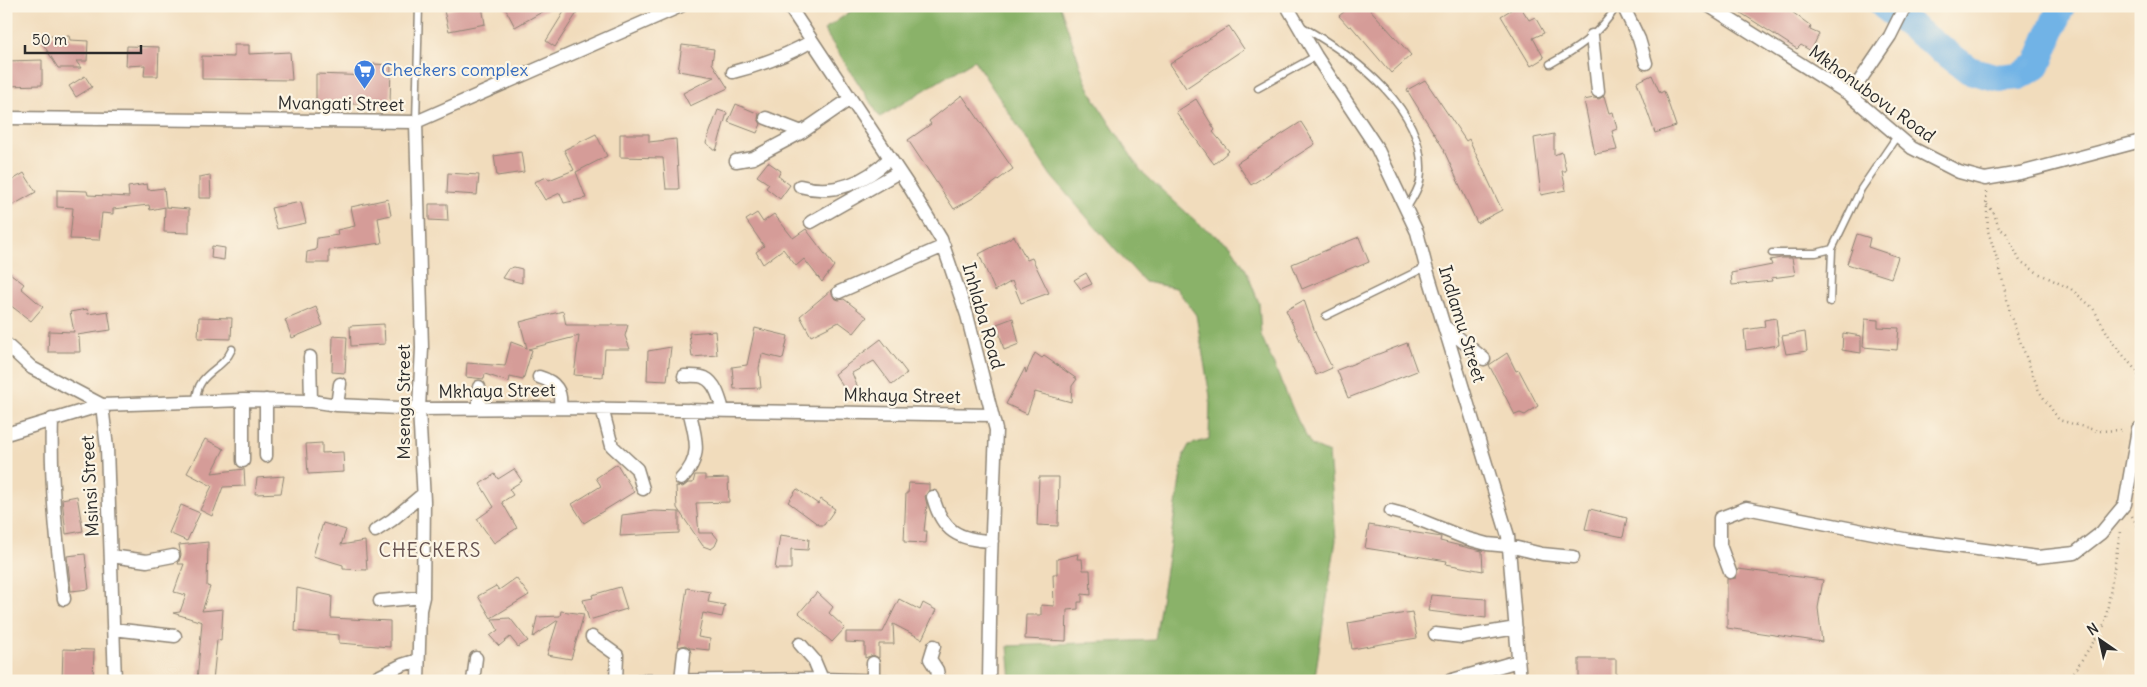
<svg xmlns="http://www.w3.org/2000/svg" width="2147" height="687" viewBox="0 0 2147 687" font-family="Delius,sans-serif">
	<style>
		.forest { fill: #8ab269; stroke: #5a6e4a }
		.lines { fill: none; stroke-linecap: round; stroke-linejoin: round }
		.river { stroke: #71b3e6; stroke-width: 28 }
		.building { fill: #d59c98 }
		.service-casing { stroke: #8e8474; stroke-width: 9 }
		.minor-casing { stroke: #8e8474; stroke-width: 15 }
		.path { stroke: #8e8474; stroke-width: 2.5; stroke-dasharray: 1 4; stroke-linecap: butt }
		.service { stroke: #fff; stroke-width: 6 }
		.minor { stroke: #fff; stroke-width: 12 }
		.labels { text-anchor: middle; stroke-width: 4.5; stroke-linejoin: round; paint-order: stroke }
		.shop-label { font-size: 18px; fill: #366cbe; stroke: #fcf5e5; text-anchor: start }
		.street-label { font-size: 18px; fill: #2b2b2b; stroke: #fcf5e5 }
		.neighbourhood-label { font-size: 19px; letter-spacing: 1px; fill: #665351; stroke: #fcf5e5 }
	</style>
	<rect width="100%" height="100%" fill="#fcf5e5"/>
	<filter id="ink" filterUnits="userSpaceOnUse"><feTurbulence type="fractalNoise" baseFrequency=".02" numOctaves="2"/><feDisplacementMap in="SourceGraphic" scale="10" xChannelSelector="R" yChannelSelector="G"/><feConvolveMatrix kernelMatrix="1 2 1 2 8 2 1 2 1" color-interpolation-filters="sRGB"/></filter>
	<filter id="wash" filterUnits="userSpaceOnUse"><feTurbulence type="fractalNoise" baseFrequency=".0096" numOctaves="4" result="noise"/><feDisplacementMap in="SourceGraphic" scale="20" xChannelSelector="R" yChannelSelector="G"/><feGaussianBlur stdDeviation="1.12" result="paint"/><feColorMatrix in="noise" values="0 0 0 0 0 0 0 0 0 0 0 0 0 0 0 0 0 1.4 0 .05"/><feComposite in="paint" operator="in"/></filter>
	<g filter="url(#wash)">
		<rect width="100%" height="100%" fill="#f1dcbc"/>
		<path class="forest" d="M858,6H1060L1086,82L1096,102L1141,171L1200,225L1231,246L1246,270L1259,303L1261,335L1298,421L1311,445L1329,453L1336,540L1316,670L1313,681H1011L1008,646L1155,640L1184,454L1189,445L1209,439L1210,396L1196,315L1176,288L1145,282L1118,253L1051,176L974,60L880,117L824,30Z"/>
		<g class="lines">
			<path class="river" d="M1884,6L1969,70L1999,78L2019,76L2037,66L2061,6"/>
		</g>
		<g id="blocks">
			<path class="building" d="M464,6H482L485,24L449,31L444,11Z
				M504,6H553L515,27Z
				M1351,6H1367L1411,55L1391,73L1351,26L1349,27L1339,16Z
				M1517,6H1520L1529,20L1535,17L1544,33L1533,38L1544,58L1531,66L1501,16Z
				M1730,6H1784L1811,26L1810,30L1819,34L1811,51L1801,45L1797,49Z
				M567,7L577,13L555,47L546,41Z
				M1229,26L1244,49L1186,88L1170,64Z
				M38,36H69L70,40L88,41L87,61H76L81,68H58Z
				M234,45H249V54L290,52L292,80L202,79V56L234,57Z
				M682,45L714,49L712,63L728,88L690,106L683,93L714,77L678,71Z
				M127,46L159,47L158,76H144L145,65L126,66Z
				M42,60V85L6,86V61Z
				M373,64L391,65L390,105L316,103V74L372,76Z
				M1652,75L1660,93L1664,91L1676,126L1655,133L1637,82Z
				M85,76L92,87L76,97L69,86Z
				M1425,80L1466,141L1469,139L1502,210L1477,223L1444,151H1445L1407,90Z
				M962,95L1013,169L973,198L954,209L908,140L931,124L929,121Z
				M1604,96L1609,113L1613,112L1617,129L1612,131L1617,150L1595,154L1584,100L1594,98L1599,99Z
				M1196,99L1215,130L1213,132L1229,151L1214,164L1176,112Z
				M736,104L759,114L758,119L761,124L757,133L728,122Z
				M718,110L727,113L716,151L706,143Z
				M1301,122L1315,144L1251,185L1237,163Z
				M596,134L607,156L576,172L586,198L564,203L560,193L545,200L534,182L547,177L549,180L574,170L564,150Z
				M620,134H649V142L676,139L679,189H666L663,158L620,157Z
				M1554,134V155L1562,152L1566,171H1562L1566,190L1541,195L1534,138Z
				M521,152L524,172L497,176L494,156Z
				M768,162L781,171L778,176L790,185L780,199L766,188L769,184L757,176Z
				M24,173L36,192L6,209V184Z
				M448,173L479,175L477,195L447,193Z
				M210,175L211,198H199V177Z
				M147,184L148,190L164,188L166,207L189,209V233L164,232L165,207L150,210L149,205L113,209V214L102,213L99,240L70,239L73,208L57,207V190L87,191L88,195L129,197L128,187Z
				M388,199L391,215L378,218L382,243L329,250V263H306L307,252L316,250L317,238L338,235L337,230L355,226L351,207Z
				M301,202L306,223L277,229L271,208Z
				M429,204H447L448,221L429,220Z
				M757,213L763,222L774,214L793,238L806,229L834,266L822,282L804,259L796,266L783,249L763,264L756,252L764,246L746,220Z
				M1857,234L1870,238L1868,247L1898,257L1891,278L1847,264Z
				M1014,236L1027,260L1032,258L1049,293L1021,303L1012,281L995,291L979,254Z
				M1359,237L1369,262L1357,267L1356,266L1302,289L1292,264Z
				M212,246L225,248L224,260L211,258Z
				M1781,258H1792L1795,275L1771,278L1772,281L1732,285L1731,273L1772,265L1770,260Z
				M514,267L522,269V283L502,278L508,269Z
				M6,270L24,284L21,288L43,307L31,321L6,302Z
				M1086,273L1092,284L1081,289L1074,280Z
				M831,290L834,298L839,300L844,299L867,317L854,333L839,322L811,336L800,316Z
				M1304,300L1316,335L1332,368L1316,375L1286,310Z
				M316,307L323,325L292,338L285,320Z
				M87,309L88,314L108,311L111,330L77,335L79,337L80,352H48L49,331L74,332L70,312Z
				M563,311L566,325H628L625,336L630,349H605L603,377L574,375L579,336L528,349L532,350L523,380L510,377L509,382L485,374L484,379L466,377L467,363L505,366L511,342L527,348L520,322Z
				M199,317L232,318L231,339L198,338Z
				M1013,318L1019,344L1004,350L997,324Z
				M1776,318L1779,345L1746,350L1744,330L1765,327L1764,320Z
				M1865,319L1878,320V327L1899,328L1897,350L1863,347Z
				M384,324L385,344L351,346L350,326Z
				M755,328L788,336L783,359L762,354L759,368L761,388L734,389L732,367L747,365Z
				M715,331L717,355L692,357L689,333Z
				M1805,332L1807,351L1786,354L1782,336Z
				M1843,333L1861,336V353L1842,350Z
				M333,336L347,337L345,373L332,372Z
				M881,339L907,373L892,385L874,361L852,373L858,388L847,393L835,374Z
				M1407,343L1417,371L1348,398L1337,370Z
				M671,347L667,381L647,380L648,351Z
				M1035,353L1042,358L1044,356L1077,379L1072,386L1071,402L1035,392L1027,414L1006,404L1025,368L1026,373Z
				M1507,353L1516,371L1519,370L1538,406L1525,415L1520,413L1515,415L1489,365Z
				M205,439L224,449L212,473L244,469L245,486L223,487L212,516L200,510L212,486L187,473Z
				M322,443V453L343,452L344,472L308,474L306,444Z
				M617,464L634,492L584,523L572,504L601,486L596,478Z
				M514,469L522,481L509,489L513,495L502,502L517,528L494,543L477,519L494,507L480,484L495,474L498,479Z
				M695,475H705V479L728,478L729,502L696,503L699,533H713L718,539L715,546L711,549L703,546L677,508L676,486L683,487L688,483H693Z
				M284,476L281,493L255,494L257,478Z
				M1039,477H1059L1058,526L1037,525Z
				M909,483L929,484V490L925,496L927,505L924,531H927L926,543L904,542L906,493H908Z
				M797,489L818,504L821,499L835,509L824,525H819L788,502Z
				M77,496L83,531L66,534L62,499Z
				M181,505L200,513L187,541L169,533Z
				M1590,509L1627,518L1623,537L1585,529Z
				M654,511L679,512V533L620,536L622,515Z
				M323,523L346,530L341,545L365,541L367,570L343,569V565L313,556Z
				M1369,525L1441,537L1440,541L1482,551L1483,571L1446,564L1447,561L1365,548Z
				M780,535L809,539L808,550L791,549V569H775Z
				M208,542L207,586L210,587L202,611L223,609L221,641L217,640L213,681H197L202,622L173,613L180,612L186,595L174,592L184,564H178L181,555L179,545Z
				M85,554L89,589L71,591L67,556Z
				M1078,554L1077,559H1082L1083,570H1090L1091,595L1082,594V602H1078V609L1067,610L1066,641L1025,639L1026,615H1041V605L1054,606L1053,574H1057V559Z
				M1738,569L1823,580L1818,608L1822,642L1727,628V579L1736,578Z
				M516,578L529,595L491,618L478,596L496,586L499,590Z
				M620,587L627,609L589,620L583,600L593,598L592,595Z
				M297,588L332,596L331,618L390,621V647L339,643V635L295,631Z
				M687,588L710,592L708,602L725,605L722,617L703,613L698,637L710,639L709,650L690,648L685,645L678,647Z
				M817,592L833,607L829,613L845,628L832,642L799,613Z
				M1431,595L1486,599V618L1428,611Z
				M899,599L920,610L923,603L936,610L922,639L893,624L894,644H879V658L873,655L865,658V643L846,642V632H883Z
				M561,611L584,614L571,659L547,655L558,620L533,637L537,617L560,616Z
				M1412,612L1417,638L1352,649L1348,623Z
				M510,618L528,641L518,647L510,637L499,646L490,636L498,630L492,619Z
				M63,649L94,650L93,681H62Z
				M1579,659H1616V680L1579,679Z"/>
		</g>
	</g>
	<g filter="url(#ink)">
		<use href="#blocks" fill-opacity="0" stroke="#8e8474" stroke-width="1"/>
		<g class="lines">
			<defs>
				<path id="service" d="M1301,26C1354,56 1431,111 1420,181C1418,191 1411,201 1406,209
					M1550,64C1579,48 1599,34 1617,6
					M1258,88L1316,56
					M416,122L419,6
					M1772,253H1816L1832,249
					M1830,302L1832,249L1861,189L1897,136
					M1326,316L1426,267
					M196,401C197,371 222,372 232,349"/>
				<path id="minor" d="M789,6L910,188L941,239L967,315L996,430L991,558L989,681
					M1287,6L1316,56L1377,148L1417,232L1426,267L1508,536L1520,681
					M1623,6L1639,39L1646,63
					M1709,6L1850,95L1912,148L1959,172L1985,179L2020,173L2141,141
					M1592,36L1598,91
					M733,72C761,65 786,56 812,41
					M1850,95L1890,36L1905,6
					M6,118L416,122L681,6
					M766,118L802,132
					M416,122L422,348L419,409L424,501L423,597L420,610L418,681
					M736,161L753,158L802,132L850,99
					M800,186C834,196 866,182 890,158
					M811,222L899,172
					M839,292L944,246
					M1444,326L1484,359
					M6,344L32,368L102,405
					M310,357L311,401
					M684,376C691,376 700,375 705,378C716,383 720,400 723,410
					M539,377C556,382 562,391 560,408
					M102,405L107,448L115,681
					M337,405L340,384
					M602,408L612,446L637,469L643,489
					M479,409V387
					M52,419C50,479 56,540 64,599
					M6,434L102,405L243,400L311,401L337,405L419,409L560,408L992,415
					M266,456V400
					M243,461V400
					M681,479C703,457 696,438 689,410
					M933,497C942,531 958,540 992,541
					M1391,511L1410,516L1465,538L1487,544L1509,546L1542,554L1573,557
					M375,531L392,520L423,494
					M111,556L147,561L173,556
					M1730,572L1720,545V518L1746,508L1909,540L2038,557L2075,553L2101,533L2125,504L2138,429L2141,428
					M380,601L423,597
					M113,629L175,636
					M1435,634L1462,637L1516,628
					M592,637L617,655L616,681
					M800,644L814,660L822,679
					M934,646L930,659L937,670L939,681
					M873,663V681
					M681,680L684,653
					M370,681L402,665L418,660
					M473,681L476,658
					M640,681L822,679L887,681
					M1449,681L1518,661"/>
			</defs>
			<use href="#service" class="service-casing"/>
			<use href="#minor" class="minor-casing"/>
			<path class="path" d="M1986,192L1988,231L1999,265L2011,317L2039,391L2059,420L2098,431L2124,430
				M1987,205L1993,211L1999,228L2006,233L2020,261L2038,273L2071,289L2093,308L2113,343L2138,373L2141,397
				M2132,516L2141,532
				M2068,681L2105,624L2120,532"/>
			<use href="#service" class="service"/>
			<use href="#minor" class="minor"/>
		</g>
	</g>
	<defs>
		<symbol id="supermarket-pin" viewBox="-11 -11 22 30"><path d="M0 17L-7.5 6A9.5 9.5 0 1 1 7.5 6Z" fill="#3f7fe0" stroke="#fcf5e5"/><path d="M-6-5.5h2.5l.6 2H6L4.5 2H-2.5L-4.4-4H-6ZM-1.5 3.2a1.3 1.3 0 1 0 .1 0ZM3 3.2a1.3 1.3 0 1 0 .1 0Z" fill="#fff"/></symbol>
	</defs>
	<g fill-rule="evenodd">
		<use href="#supermarket-pin" x="352" y="58" width="25" height="34"/>
	</g>
	<g class="labels">
		<g class="shop-label">
			<text x="381" y="76">Checkers complex</text>
		</g>
		<g class="street-label">
			<text transform="translate(1872 94) rotate(36)" y="6">Mkhonubovu Road</text>
			<text transform="translate(341 104) rotate(1)" y="6">Mvangati Street</text>
			<text transform="translate(983 316) rotate(74)" y="6">Inhlaba Road</text>
			<text transform="translate(1462 324) rotate(73)" y="6">Indlamu Street</text>
			<text transform="translate(497 391) rotate(-1)" y="6">Mkhaya Street</text>
			<text transform="translate(902 396) rotate(1)" y="6">Mkhaya Street</text>
			<text transform="translate(404 402) rotate(-90)" y="6">Msenga Street</text>
			<text transform="translate(90 486) rotate(-93)" y="6">Msinsi Street</text>
		</g>
		<g class="neighbourhood-label">
			<text x="430" y="557">CHECKERS</text>
		</g>
	</g>
	<rect width="2147" height="687" fill="none" stroke="#fcf5e5" stroke-width="25"/>
	<g transform="translate(2100 640) rotate(326)" stroke="#fcf5e5" stroke-width="4" paint-order="stroke">
	<path d="M0-4L9 19L0 12L-9 19Z" fill="#2b2b2b"/>
	<text y="-8" font-size="14" font-weight="bold" text-anchor="middle" fill="#2b2b2b">N</text>
	</g>
	<path d="M25 45v8h116v-8" fill="none" stroke="#2b2b2b" stroke-width="2.5"/>
	<text x="32" y="45" font-size="15" fill="#2b2b2b" stroke="#fcf5e5" stroke-width="4" paint-order="stroke">50 m</text>
</svg>
